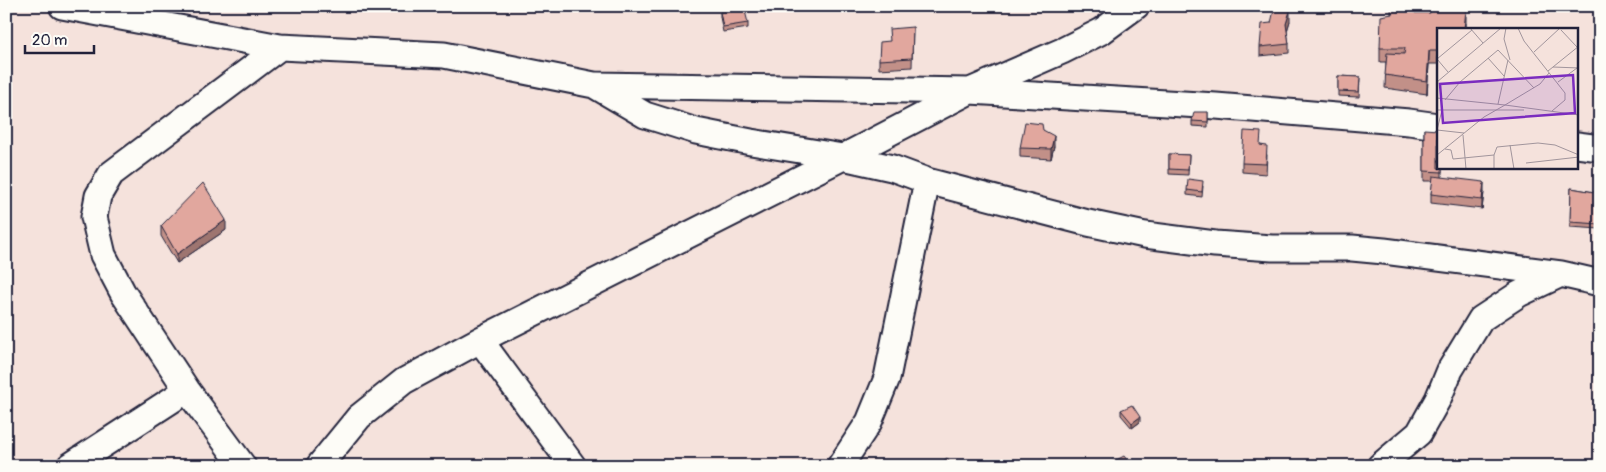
<svg xmlns="http://www.w3.org/2000/svg" width="1606" height="472" viewBox="0 0 1606 472" font-family="Pangolin,sans-serif">
	<style>
		.lines { fill: none; stroke-linecap: round; stroke-linejoin: round }
		.street-casing { stroke: #22223b; stroke-width: 29 }
		.street { stroke: #fdfcf7; stroke-width: 25 }
		.wall { fill: #c29088; stroke: #22223b }
		.shaded-wall { fill: #9e756f; stroke: #22223b }
		.building { fill: #e1a79e; stroke: #22223b }
		.inset-road { fill: none; stroke: #a1959c; stroke-width: 1 }
		.view { fill: #7b2cbf; fill-opacity: 0.15; stroke: #7b2cbf; stroke-width: 2.5 }
		.inset-edge { fill: none; stroke: #22223b; stroke-width: 2.5 }
	</style>
	<rect width="100%" height="100%" fill="#f5e2dc"/>
	<filter id="ink" filterUnits="userSpaceOnUse"><feTurbulence type="fractalNoise" baseFrequency=".02" numOctaves="2"/><feDisplacementMap in="SourceGraphic" scale="10" xChannelSelector="R" yChannelSelector="G"/><feConvolveMatrix kernelMatrix="1 2 1 2 8 2 1 2 1" color-interpolation-filters="sRGB"/></filter>
	<g filter="url(#ink)">
		<g class="lines">
			<defs>
				<path id="street" d="M62,6L280,47L444,55L594,85L645,115L696,131L751,142L843,157L970,91L1062,51L1102,31L1136,6
					M595,85L970,91L1216,106L1409,122L1438,126
					M1577,145L1600,148
					M480,340L573,466
					M70,466L187,390
					M243,466L187,390L123,293L103,255L94,217L98,196L111,174L280,47
					M319,466L359,417L404,381L480,340L843,157L892,168L927,181L1088,223L1145,235L1215,244L1272,248H1352L1384,251L1561,274L1600,283
					M840,466L869,422L887,378L927,181
					M1380,466L1419,433L1438,399L1450,370L1481,319L1519,294L1561,274"/>
			</defs>
			<use href="#street" class="street-casing"/>
			<use href="#street" class="street"/>
		</g>
		<path class="wall" d="M1391,6L1415,13L1466,23V29H1438V64H1429L1427,94L1385,88L1386,62H1380V48L1391,15Z
			M720,12L748,23V28L723,32L720,17Z
			M1290,21L1287,31L1289,44V53L1260,56V47Z
			M913,27L912,67L879,69V60L890,41Z
			M1338,76L1360,77L1359,97L1338,96Z
			M1208,112V127L1192,126V121Z
			M1424,129L1442,168V177L1484,192L1482,209L1431,203V194L1433,181H1424Z
			M1043,130L1054,146L1051,159L1020,157V148Z
			M1261,145L1267,155L1266,174L1242,172V163Z
			M1169,154L1189,155L1188,175L1169,174Z
			M1203,186L1202,197L1187,195V190Z
			M1571,188L1600,193V229L1570,227Z
			M161,226L226,230L177,263L161,236Z
			M1121,410L1140,422L1132,428L1121,415Z"/>
		<path class="shaded-wall" d="M1466,10V29H1464Z
			M1290,11V21L1286,34V24Z
			M1429,51V64L1427,94V81Z
			M1054,136V146L1051,159V149Z
			M1484,182V192L1482,209V200Z
			M226,220V230L177,263V254Z
			M1140,417V422L1132,428V423Z"/>
		<path class="building" d="M1391,6H1411L1415,13H1430L1431,10H1466L1464,29H1438V51H1429L1427,81L1385,75L1387,53L1404,54L1405,48H1380L1381,16L1392,14Z
			M1274,10L1290,11L1286,24L1289,44L1260,47L1262,24L1271,23Z
			M745,11L748,23L723,27L720,12Z
			M913,27L912,58L879,60L880,42L890,41L889,29Z
			M1338,76L1360,77L1359,92L1338,91Z
			M1194,112H1208V122L1192,121Z
			M1025,122L1042,124L1043,130L1054,136L1051,149L1020,148Z
			M1424,129L1438,130V168H1442V172L1424,171Z
			M1244,131L1261,132L1260,145L1267,146L1266,164L1242,163Z
			M1169,154L1189,155L1188,170L1169,169Z
			M1433,176L1484,182L1482,200L1431,194Z
			M1188,179L1203,181L1202,192L1187,190Z
			M203,183L226,220L177,254L161,226Z
			M1571,188L1600,193V224L1570,222Z
			M1132,405L1140,417L1132,423L1121,410Z
			M1124,456L1132,466H1105Z
			M947,458L952,466H936Z"/>
	</g>
	<g transform="translate(1437 28)">
		<rect width="141" height="141" fill="#f5e2dc"/>
		<path class="inset-road" d="M33,0L46,15M69,0L67,11L73,32M81,0L87,13L128,65V72L115,83M124,2L140,19M97,24L123,0M51,30L67,48M0,31L35,2M0,31L11,44M116,39L142,40M111,43L142,18M0,54L64,0M121,54L140,40M0,70L68,77L103,56L112,45M8,72L23,54L61,22L97,60M61,76L71,32M0,82H87M0,102L27,105M0,102L5,82M26,107L29,141M73,117L77,141M8,121L14,122L16,131L57,127V141M0,127L47,89L68,77L142,87M57,127L60,119L101,115L118,117L142,127M89,135L142,129"/>
		<path class="view" d="M136,47L138,85L6,95L3,56Z"/>
		<rect width="141" height="141" class="inset-edge"/>
	</g>
	<rect width="1606" height="472" fill="none" stroke="#fdfcf7" stroke-width="25"/>
	<rect x="12" y="12" width="1581" height="447" fill="none" stroke="#22223b" stroke-width="2" filter="url(#ink)"/>
	<path d="M25 45v8h69v-8" fill="none" stroke="#22223b" stroke-width="2.5"/>
	<text x="32" y="45" font-size="15" fill="#22223b" stroke="#fdfcf7" stroke-width="4" paint-order="stroke">20 m</text>
</svg>
